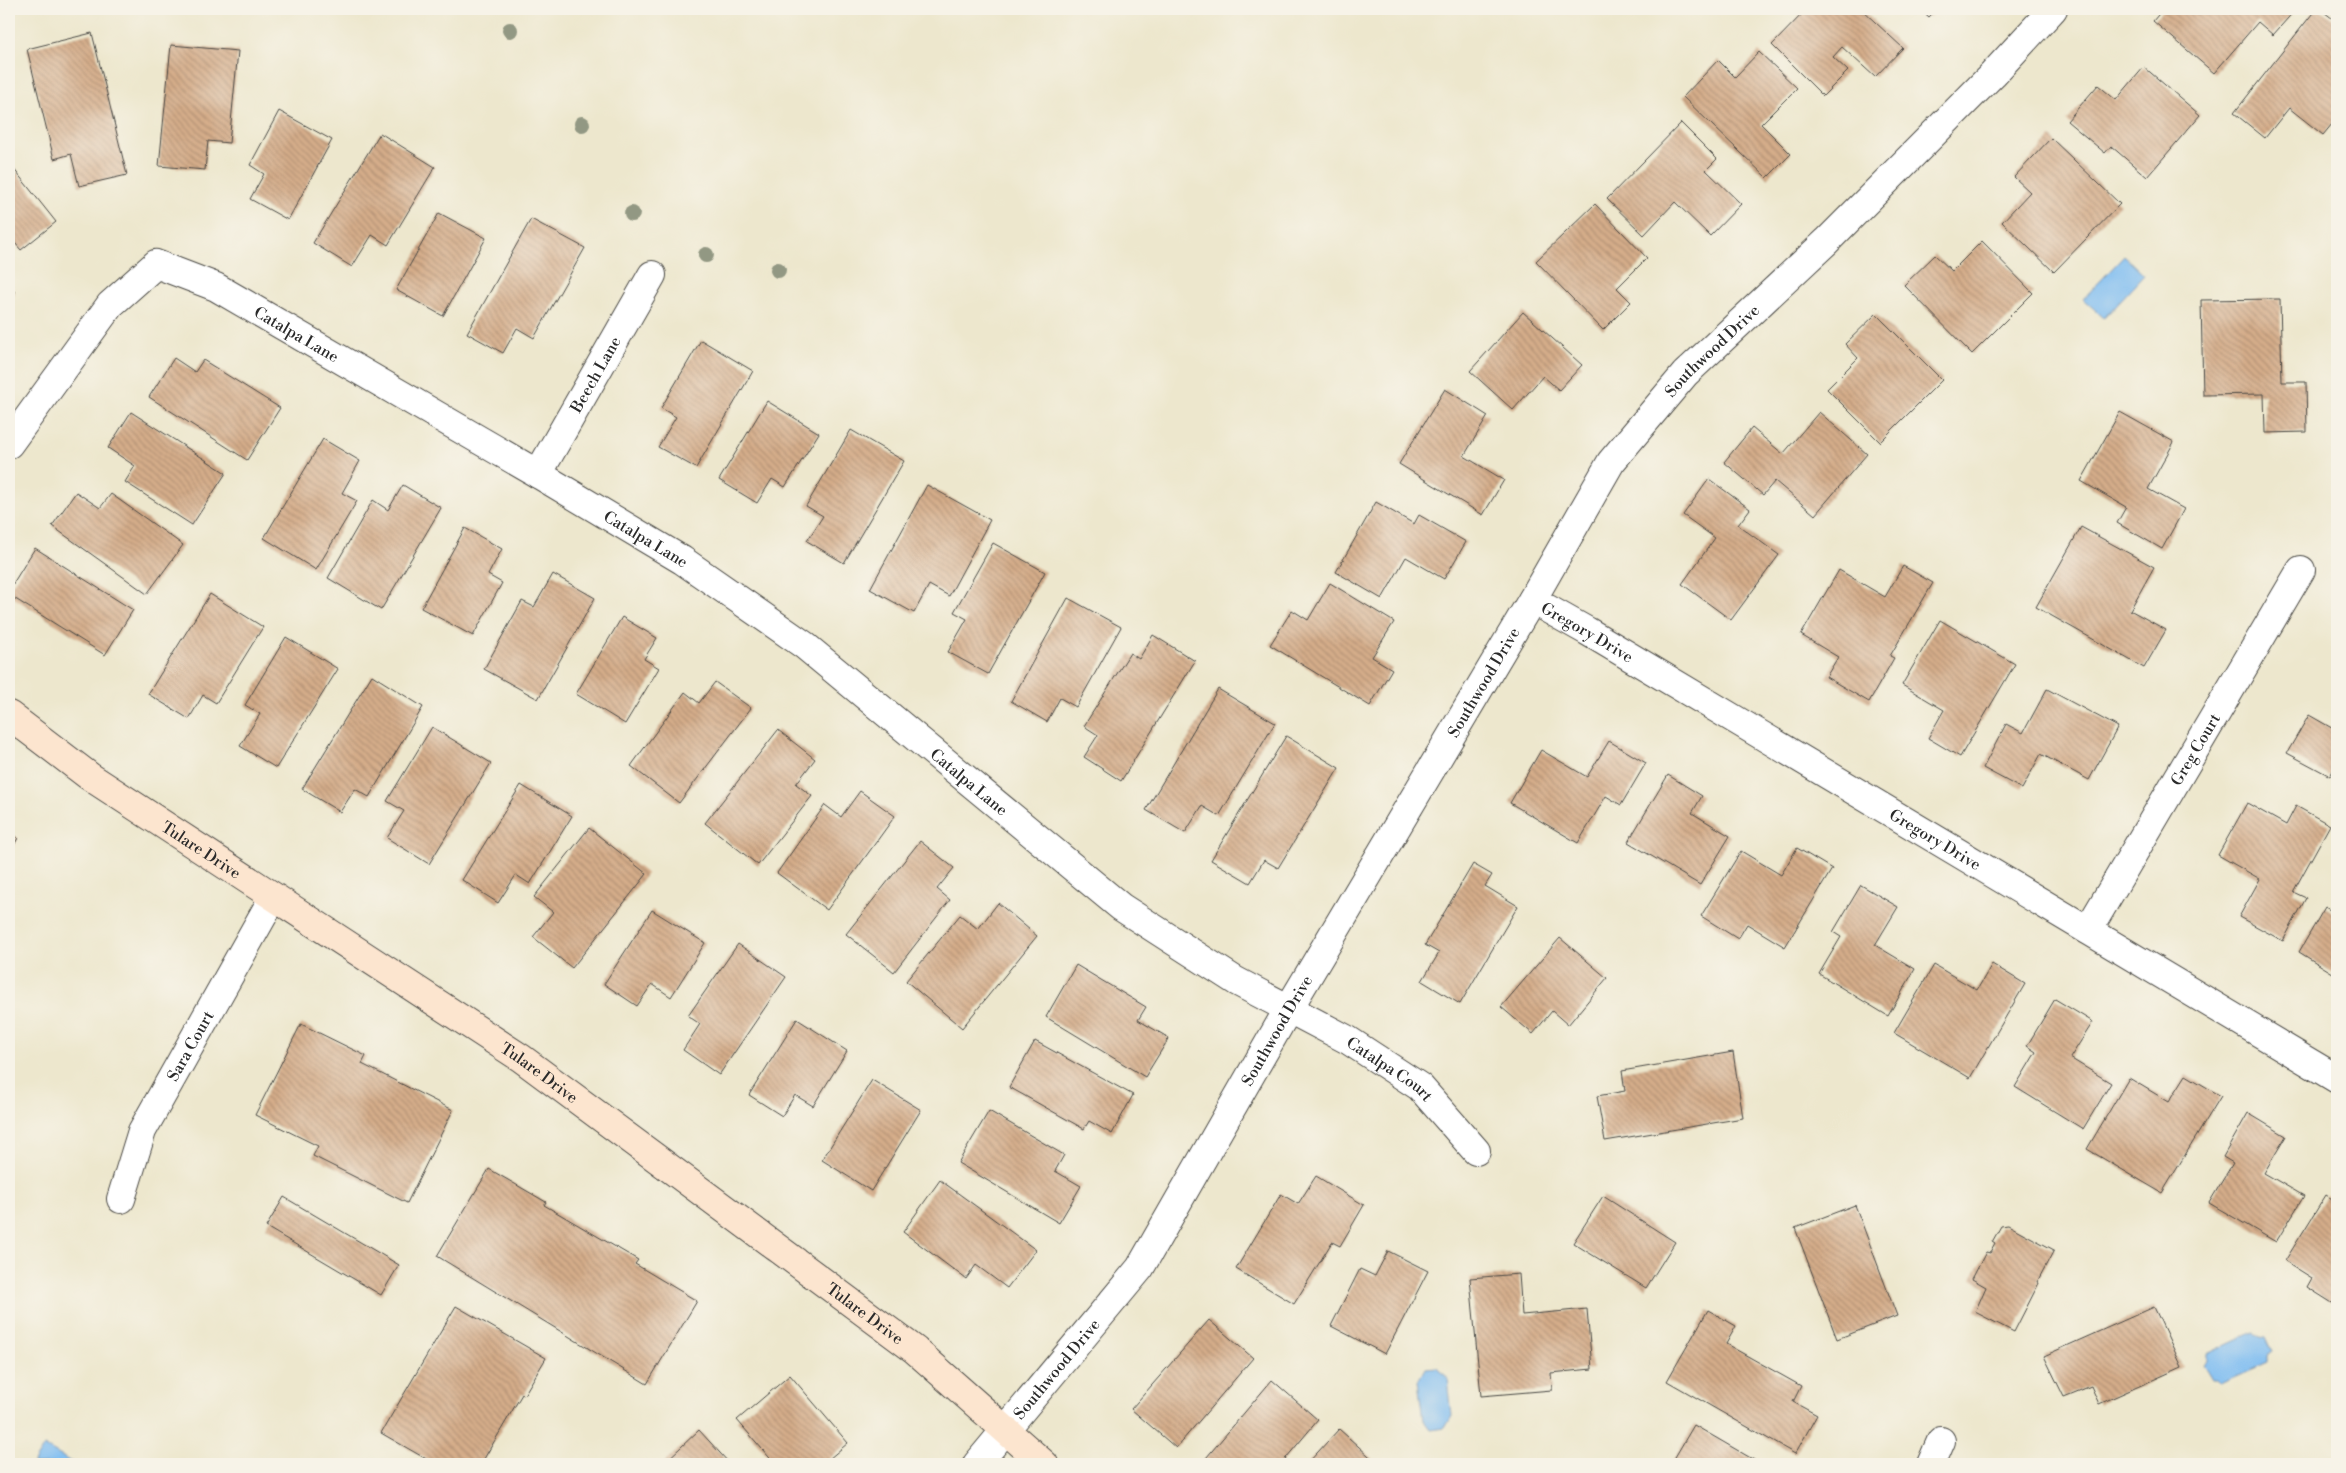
<svg xmlns="http://www.w3.org/2000/svg" width="2346" height="1473" viewBox="0 0 2346 1473" font-family="'Libre Bodoni',serif">
	<style>
		.water { fill: #7dbcf1; stroke: #54748e }
		.building { fill: url(#building-back-hatch) }
		.lines { fill: none; stroke-linecap: round; stroke-linejoin: round }
		.street-casing { stroke: #484743; stroke-width: 30 }
		.secondary-casing { stroke: #484743; stroke-width: 30 }
		.street { stroke: #fff; stroke-width: 28 }
		.secondary { stroke: #fce5cf; stroke-width: 28 }
		.tree { fill: #929883 }
		.labels { text-anchor: middle; stroke-width: 4; stroke-linejoin: round; paint-order: stroke }
		.street-label { font-size: 16px; fill: #2b2b2b; stroke: #f7f3e8 }
	</style>
	<defs>
		<pattern id="building-back-hatch" width="6" height="6" patternUnits="userSpaceOnUse" patternTransform="scale(1.25)"><rect width="6" height="6" fill="#d5ad8a"/><path d="M-1 5l2 2M0 0l6 6M5-1l2 2" fill="none" stroke="#ad8d71"/></pattern>
	</defs>
	<rect width="100%" height="100%" fill="#f7f3e8"/>
	<filter id="ink" filterUnits="userSpaceOnUse"><feTurbulence type="fractalNoise" baseFrequency=".02" numOctaves="2"/><feDisplacementMap in="SourceGraphic" scale="10" xChannelSelector="R" yChannelSelector="G"/><feConvolveMatrix kernelMatrix="1 2 1 2 8 2 1 2 1" color-interpolation-filters="sRGB"/></filter>
	<filter id="wash" filterUnits="userSpaceOnUse"><feTurbulence type="fractalNoise" baseFrequency=".0096" numOctaves="4" result="noise"/><feDisplacementMap in="SourceGraphic" scale="20" xChannelSelector="R" yChannelSelector="G"/><feGaussianBlur stdDeviation="1.12" result="paint"/><feColorMatrix in="noise" values="0 0 0 0 0 0 0 0 0 0 0 0 0 0 0 0 0 1.4 0 .05"/><feComposite in="paint" operator="in"/></filter>
	<g filter="url(#wash)">
		<rect width="100%" height="100%" fill="#ede7cd"/>
		<path class="water" d="M2124,256L2144,275L2104,318L2083,299Z
			M2254,1332L2260,1336L2266,1337L2273,1352L2267,1356V1363L2220,1384L2216,1380H2212L2203,1365L2207,1361V1354Z
			M1438,1367L1448,1379L1452,1416L1445,1428L1431,1430L1423,1420L1418,1381L1425,1368Z
			M44,1446L75,1464H33Z"/>
		<g id="blocks">
			<path class="building" d="M1807,9H1861L1903,48L1875,77L1842,47L1833,57L1848,71L1823,96L1772,45Z
				M1920,9H1937L1929,17Z
				M2163,9H2296L2273,35L2258,22L2214,73L2153,21Z
				M2316,9H2320L2337,22V44L2332,51L2337,55V118L2323,135L2289,108L2265,138L2234,113Z
				M92,33L127,175L79,186L71,154L54,159L27,49Z
				M171,45L238,51L229,143L208,141L205,170L159,166Z
				M1759,52L1797,88L1761,124L1791,154L1767,178L1683,97L1718,60L1735,77Z
				M2144,67L2200,115L2147,177L2111,146L2105,153L2067,121L2098,85L2116,100Z
				M279,111L332,140L288,220L250,199L264,174L250,165Z
				M1681,123L1717,159L1706,170L1741,204L1710,236L1675,202L1644,235L1607,199Z
				M380,133L435,167L388,245L372,235L352,267L313,243Z
				M2051,138L2120,204L2054,272L2002,222L2030,192L2014,177Z
				M9,163L56,222L21,250L9,236Z
				M1595,204L1647,258L1617,288L1631,302L1603,330L1536,261Z
				M439,213L486,238L443,316L396,290Z
				M531,219L585,248L534,338L517,328L503,353L467,333Z
				M1982,241L2033,293L1972,354L1904,285L1935,255L1952,271Z
				M9,289L15,292L9,302Z
				M2280,299L2282,382H2306L2307,432L2265,433L2264,394L2203,395L2201,300Z
				M1523,312L1582,365L1559,390L1543,376L1513,410L1470,371Z
				M1876,314L1942,380L1880,442L1827,389L1858,358L1845,344Z
				M701,340L753,371L696,468L658,447L676,417L661,408Z
				M174,358L195,372L203,360L280,408L247,460L149,397Z
				M1445,389L1488,416L1464,456L1504,480L1483,515L1399,464Z
				M767,401L819,433L785,487L772,479L757,503L719,480Z
				M131,412L226,473L192,525L125,482L135,466L108,448Z
				M1819,412L1867,454L1815,515L1775,481L1763,495L1724,462L1752,428L1783,454Z
				M2120,412L2174,442L2148,489L2184,509L2162,549L2117,523L2126,507L2081,481Z
				M851,430L904,461L844,563L807,541L823,516L806,506Z
				M323,439L360,461L342,493L357,501L316,570L264,538Z
				M1709,479L1750,509L1738,525L1779,555L1731,620L1682,584L1715,538L1683,515Z
				M403,485L441,508L381,610L328,578L373,500L388,510Z
				M927,485L990,520L949,596L929,585L914,613L870,589Z
				M76,492L100,508L111,494L183,545L147,594L52,526Z
				M1376,502L1414,524L1419,515L1466,542L1444,579L1406,557L1382,599L1336,572Z
				M2081,527L2154,567L2130,610L2166,630L2144,668L2036,607Z
				M465,528L502,549L488,575L502,583L473,636L421,608Z
				M993,543L1045,572L988,674L948,652L967,619L954,612Z
				M35,548L133,610L105,655L9,595V590Z
				M1903,566L1933,583L1890,656L1894,658L1869,702L1826,677L1838,657L1801,635L1839,570L1885,597Z
				M553,574L595,598L538,699L484,669L522,601L534,607Z
				M1330,583L1394,622L1372,657L1392,669L1370,706L1270,645L1292,610L1308,620Z
				M210,594L263,627L216,703L203,695L189,719L148,694Z
				M1068,598L1121,627L1076,707L1060,698L1047,722L1011,701Z
				M622,617L657,638L644,659L659,668L625,724L576,694Z
				M1940,620L2015,664L1960,757L1928,738L1944,710L1902,685Z
				M1153,635L1195,661L1121,781L1084,757L1098,735L1084,726L1130,653L1139,659Z
				M286,637L338,669L276,768L240,746L260,714L245,705Z
				M372,675L423,707L369,797L355,789L340,812L302,789Z
				M715,682L751,708L679,803L631,766L685,692L699,703Z
				M1218,689L1275,723L1219,816L1202,806L1185,833L1146,810Z
				M2047,689L2118,727L2089,780L2041,754L2022,789L1983,768L2006,724L2023,733Z
				M2309,715L2337,731V768L2335,767L2330,776L2287,753Z
				M432,727L491,763L429,864L387,838L404,811L387,801Z
				M778,730L815,759L796,784L812,796L758,865L705,823Z
				M1286,736L1339,768L1278,868L1264,860L1250,883L1211,860Z
				M1609,741L1646,763L1621,805L1606,796L1578,843L1510,803L1541,750L1587,777Z
				M1668,775L1702,796L1692,813L1730,836L1700,885L1628,842Z
				M521,785L572,816L530,884L516,875L498,903L462,880Z
				M860,791L895,816L827,910L777,873L825,805L841,817Z
				M2247,803L2286,825L2296,806L2330,825L2293,892L2306,898L2283,941L2239,917L2260,879L2218,855Z
				M589,828L647,874L572,968L533,937L553,912L534,897Z
				M9,833L18,838L9,854Z
				M920,841L954,868L937,889L950,900L894,972L846,934Z
				M1797,848L1832,869L1785,947L1747,924L1738,939L1701,916L1741,851L1781,875Z
				M1473,864L1492,875L1485,886L1518,906L1460,1004L1422,981L1439,953L1425,945Z
				M1861,885L1898,907L1875,945L1915,969L1888,1016L1819,974L1841,937L1833,932Z
				M998,903L1037,936L962,1028L906,981L960,915L978,929Z
				M2337,905V973L2336,975L2299,952L2325,907L2333,912Z
				M652,910L705,943L671,997L652,984L637,1006L604,984Z
				M1560,938L1607,978L1568,1025L1552,1011L1533,1034L1501,1007Z
				M738,944L786,977L719,1075L683,1050L700,1024L688,1016Z
				M1992,964L2025,984L1970,1078L1894,1033L1934,965L1977,990Z
				M1076,965L1146,1007L1138,1020L1169,1038L1145,1077L1046,1017Z
				M2055,999L2093,1022L2070,1058L2111,1083L2083,1129L2015,1087L2036,1052L2027,1046Z
				M797,1019L847,1051L813,1106L795,1095L782,1116L749,1095Z
				M301,1024L366,1056L362,1064L453,1110L407,1203L313,1156L318,1146L255,1115Z
				M1035,1041L1133,1095L1112,1134L1089,1121L1084,1129L1009,1087Z
				M1733,1052L1743,1118L1605,1141L1597,1096L1625,1091L1622,1071Z
				M2186,1075L2221,1096L2162,1193L2087,1149L2129,1078L2169,1102Z
				M872,1080L921,1110L871,1191L822,1160Z
				M989,1111L1064,1155L1055,1171L1081,1186L1059,1223L958,1163Z
				M2248,1113L2286,1136L2264,1173L2304,1196L2276,1242L2209,1203L2233,1163L2223,1157Z
				M489,1169L546,1202L544,1205L638,1260L635,1264L697,1301L647,1384L437,1256Z
				M1316,1176L1364,1205L1340,1246L1332,1242L1294,1304L1236,1269L1281,1194L1298,1204Z
				M940,1180L1036,1250L1007,1288L976,1265L966,1279L903,1232Z
				M2326,1195L2337,1202V1306L2307,1287L2312,1278L2285,1261Z
				M1603,1196L1675,1242L1646,1288L1573,1243Z
				M284,1197L399,1265L381,1295L266,1227Z
				M1855,1205L1897,1316L1837,1339L1795,1228Z
				M2008,1225L2054,1250L2037,1282L2039,1283L2014,1332L1975,1312L1986,1287L1972,1279L1986,1252L1990,1253L1995,1244L1992,1242L2001,1226Z
				M1388,1251L1428,1271L1385,1354L1331,1326L1360,1269L1375,1276Z
				M1519,1274L1522,1315L1587,1309L1592,1369L1551,1373L1552,1390L1481,1396L1470,1278Z
				M456,1306L546,1358L524,1395L522,1394L481,1464H435L381,1433Z
				M2154,1307L2182,1367L2099,1404L2091,1386L2064,1397L2044,1356Z
				M1708,1310L1736,1326L1726,1344L1801,1386L1793,1402L1817,1415L1795,1454L1667,1381Z
				M1209,1320L1253,1358L1176,1448L1131,1409Z
				M790,1375L848,1443L829,1459L834,1464H775L737,1420Z
				M1272,1380L1318,1420L1281,1464H1201Z
				M1694,1425L1761,1464H1671Z
				M1339,1429L1378,1464H1307Z
				M699,1430L730,1464H663Z"/>
		</g>
	</g>
	<g filter="url(#ink)">
		<use href="#blocks" fill-opacity="0" stroke="#484743" stroke-width="1"/>
		<g class="lines">
			<defs>
				<g id="street">
					<path id="s1" d="M9,444L110,305L156,264L216,287L538,474L682,560L804,645L1121,907L1236,981L1348,1040L1420,1087L1476,1151"/>
					<path id="s2" d="M538,474L652,275"/>
					<path id="s3" d="M1532,600L1587,631L2337,1079"/>
					<path id="s4" d="M2088,930L2301,570"/>
					<path id="s5" d="M121,1199L142,1131L273,898"/>
					<path id="s6" d="M977,1464L1140,1268L1289,1008L1532,600L1611,462L1685,374L1827,241L1993,74L2053,9"/>
					<path d="M1931,1464L1941,1441"/>
				</g>
				<g id="secondary">
					<path id="s7" d="M9,715L89,776L521,1058L915,1350L1044,1464"/>
				</g>
			</defs>
			<use href="#street" class="street-casing"/>
			<use href="#secondary" class="secondary-casing"/>
			<use href="#street" class="street"/>
			<use href="#secondary" class="secondary"/>
		</g>
		<g class="tree">
			<circle cx="510" cy="30" r="8"/>
			<circle cx="582" cy="124" r="8"/>
			<circle cx="632" cy="214" r="8"/>
			<circle cx="706" cy="255" r="8"/>
			<circle cx="778" cy="270" r="8"/>
		</g>
	</g>
	<g class="labels">
		<g class="street-label">
			<text dy="6" stroke="none"><textPath href="#s1" startOffset="391">Catalpa Lane</textPath></text>
			<text dy="6" stroke="none"><textPath href="#s6" startOffset="1339">Southwood Drive</textPath></text>
			<text dy="6" stroke="none"><textPath href="#s2" startOffset="115">Beech Lane</textPath></text>
			<text dy="6" stroke="none"><textPath href="#s1" startOffset="796">Catalpa Lane</textPath></text>
			<text dy="6" stroke="none"><textPath href="#s3" startOffset="64">Gregory Drive</textPath></text>
			<text dy="6" stroke="none"><textPath href="#s6" startOffset="934">Southwood Drive</textPath></text>
			<text dy="6" stroke="none"><textPath href="#s4" startOffset="210">Greg Court</textPath></text>
			<text dy="6" stroke="none"><textPath href="#s1" startOffset="1201">Catalpa Lane</textPath></text>
			<text dy="6" stroke="none"><textPath href="#s3" startOffset="469">Gregory Drive</textPath></text>
			<text dy="6" stroke="none"><textPath href="#s7" startOffset="235">Tulare Drive</textPath></text>
			<text dy="6" stroke="none"><textPath href="#s6" startOffset="529">Southwood Drive</textPath></text>
			<text dy="6" stroke="none"><textPath href="#s5" startOffset="169">Sara Court</textPath></text>
			<text dy="6" stroke="none"><textPath href="#s1" startOffset="1712">Catalpa Court</textPath></text>
			<text dy="6" stroke="none"><textPath href="#s7" startOffset="640">Tulare Drive</textPath></text>
			<text dy="6" stroke="none"><textPath href="#s7" startOffset="1045">Tulare Drive</textPath></text>
			<text dy="6" stroke="none"><textPath href="#s6" startOffset="124">Southwood Drive</textPath></text>
		</g>
	</g>
	<rect width="2346" height="1473" fill="none" stroke="#f7f3e8" stroke-width="30"/>
</svg>
